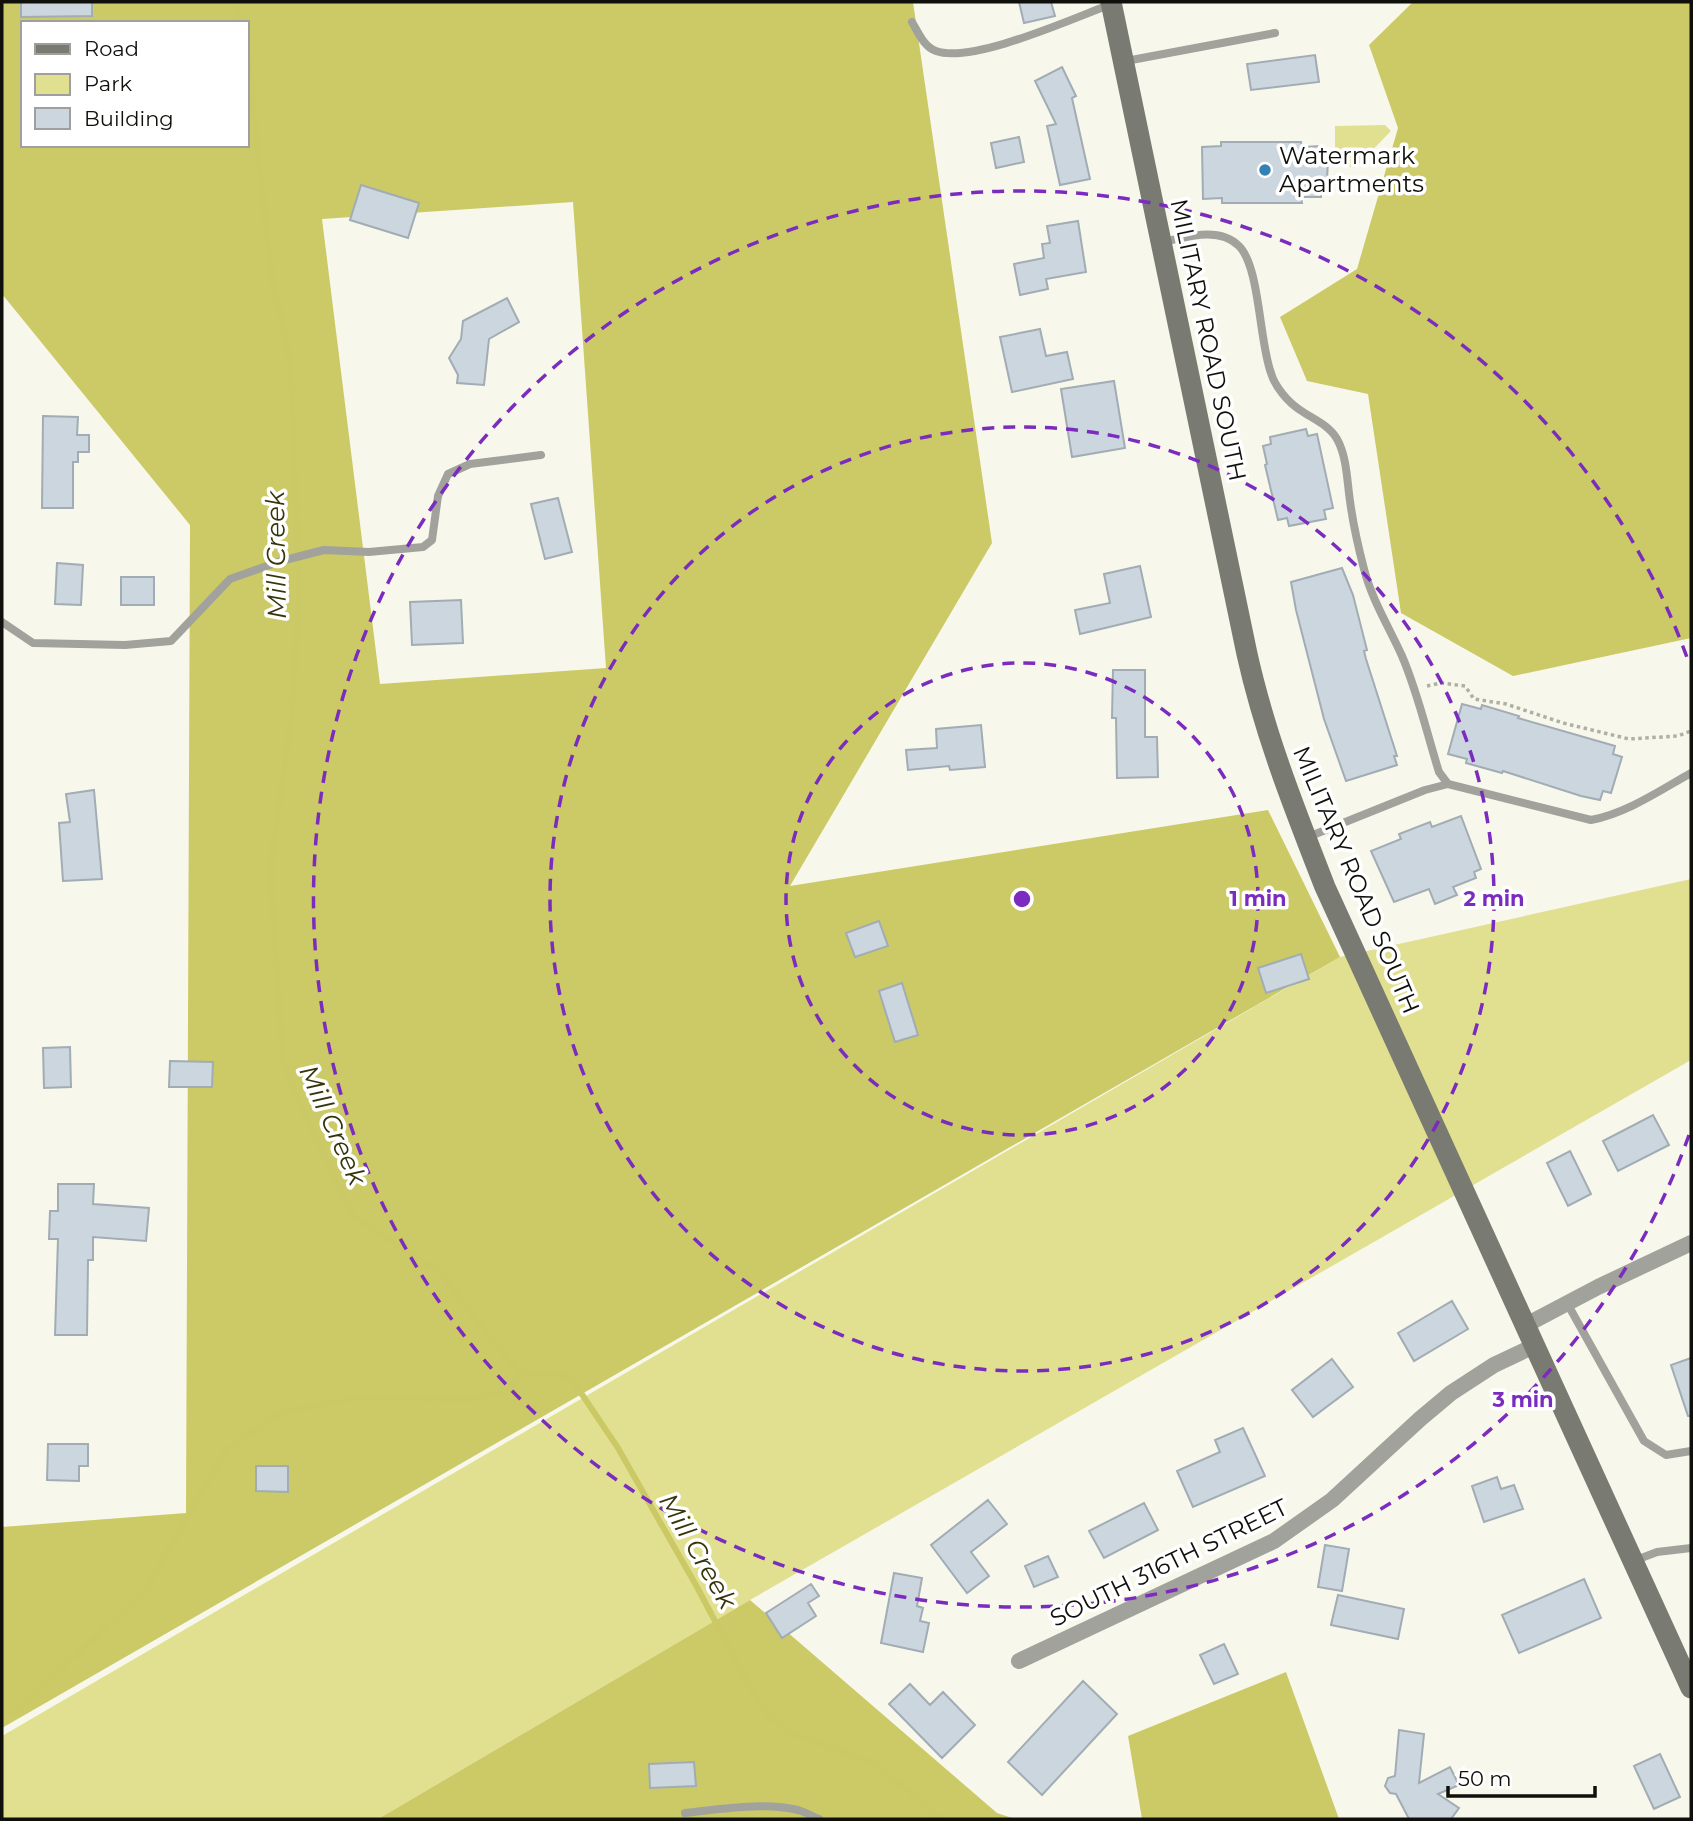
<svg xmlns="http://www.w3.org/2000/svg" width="1693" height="1821" viewBox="0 0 1693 1821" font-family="Montserrat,sans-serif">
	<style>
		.green { fill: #e1e091 }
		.forest { fill: #ccca67; fill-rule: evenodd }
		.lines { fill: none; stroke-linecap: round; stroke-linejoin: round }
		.stream { stroke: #cbc965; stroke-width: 6 }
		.building { fill: #cbd6de; stroke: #a1acb4; stroke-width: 2 }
		.path { stroke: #afb0a5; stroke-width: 3.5; stroke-dasharray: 3.5 3.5; stroke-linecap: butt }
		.lane { stroke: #a2a29d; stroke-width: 8 }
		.street { stroke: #a2a29d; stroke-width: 16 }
		.secondary { stroke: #797a72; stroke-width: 21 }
		.ring { fill: none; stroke: #7b2cbf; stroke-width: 3.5; stroke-dasharray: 12 9 }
		.poi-dot { fill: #3382b3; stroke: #fff; stroke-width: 2.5 }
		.labels { text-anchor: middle; stroke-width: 7; stroke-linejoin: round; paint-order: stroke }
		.poi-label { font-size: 24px; fill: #0f0f0b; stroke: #fff; text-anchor: start }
		.street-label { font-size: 24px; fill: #0f0f0b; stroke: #fff }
		.water-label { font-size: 26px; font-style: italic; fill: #36350a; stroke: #fff }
		.centre { fill: #7b2cbf; stroke: #fff; stroke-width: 3.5 }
		.ring-label { font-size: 21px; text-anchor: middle; font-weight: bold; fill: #7b2cbf; stroke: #fff; stroke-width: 7; stroke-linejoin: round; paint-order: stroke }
	</style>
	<rect width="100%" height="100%" fill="#f7f8eb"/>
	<path class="green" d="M1385,125L1391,131L1355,168L1335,162V126Z
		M1691,879V1060L750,1600L378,1819H2V1736L1340,957Z"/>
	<path class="forest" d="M2,2H913L992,543L790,886L1268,810L1340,957L2,1728V1527L186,1513L190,525L2,294ZM23,23H247V145H23ZM573,202L606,668L380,684L322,219Z
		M1413,2H1691V638L1513,676L1401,613L1368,394L1307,381L1280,317L1357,269L1398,128L1369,45Z
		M750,1600L997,1813L1015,1819H378Z
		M1286,1672L1339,1819H1142L1128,1736Z"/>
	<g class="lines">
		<path class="stream" d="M233,2L239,13L241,23
			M247,49L271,274L290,358L293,428L299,588L292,713L270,870L283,1062L298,1100L353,1216L442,1274L494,1343L520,1373H558L573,1381L618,1448L697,1587L743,1674L761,1706L771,1718L796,1735L874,1763L942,1819
			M13,1713L145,1591L226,1450L282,1412L358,1398L473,1399L509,1390L520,1373"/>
	</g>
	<path class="building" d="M21,2H92V16L21,17Z
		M1019,2H1051L1055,16L1024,23Z
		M1315,55L1319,82L1251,90L1247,64Z
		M1062,67L1076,96L1072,98L1090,179L1060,185L1047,126L1056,124L1035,81Z
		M1019,137L1024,162L996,168L991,143Z
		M1221,142H1301L1302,147L1321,146V159H1328L1327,181H1321V197H1301L1302,203H1222V198L1203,199L1202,147L1221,146Z
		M361,185L419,203L408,238L350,220Z
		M1078,221L1086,272L1046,279L1048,289L1020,295L1014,264L1044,258L1042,244L1050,243L1047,226Z
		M507,298L519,322L489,339L484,385L457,383L458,375L449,358L461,339L463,321Z
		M1040,329L1046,356L1067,352L1073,379L1012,392L1000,337Z
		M1114,381L1125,448L1072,457L1061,389Z
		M43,416L78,417L77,435H89V452H78V462H73V508H42Z
		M1306,429L1308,436L1317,434L1333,508L1324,510L1326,519L1289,526L1287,518L1278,520L1265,465L1267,464L1263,446L1271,444L1270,437Z
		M558,498L572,552L545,559L531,504Z
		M57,563L83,565L81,605L55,604Z
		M1140,566L1151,617L1080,634L1075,610L1110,603L1104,574Z
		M1342,568L1353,595L1367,650L1364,651L1366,659L1397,756H1394L1397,765L1346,781L1324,719L1296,610L1291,582Z
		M121,577H154V605H121Z
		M461,600L463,643L412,645L410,602Z
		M1113,670H1145V737H1157L1158,777L1117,778L1116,718H1112Z
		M1462,704L1481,709L1482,705L1519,716L1518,718L1615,746L1613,754L1622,757L1611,793L1603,791L1600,800L1581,796L1503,771L1502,773L1466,763L1467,759L1448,754Z
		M981,725L985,767L950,770L949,766L908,770L906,750L937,748L936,729Z
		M94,790L102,879L63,881L59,823L70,822L66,794Z
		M1461,816L1481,869L1474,872L1476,878L1453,887L1457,895L1435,904L1429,889L1394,902L1371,851L1401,839L1399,834L1430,822L1432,827Z
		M879,921L888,946L855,957L846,933Z
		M1301,954L1309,979L1266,993L1258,968Z
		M902,983L918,1035L895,1042L879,991Z
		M70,1047L71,1087L44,1088L43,1048Z
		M170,1061L213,1062L212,1087H169Z
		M1653,1115L1669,1145L1618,1171L1603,1141Z
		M1570,1151L1591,1194L1568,1206L1547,1163Z
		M58,1184H94L93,1204L149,1208L146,1241L93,1237V1260H88L87,1335H55L58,1239H49L50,1211H58Z
		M1452,1301L1468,1329L1414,1361L1398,1333Z
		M1691,1358V1416H1688L1671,1365Z
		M1332,1359L1353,1387L1313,1417L1292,1390Z
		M1243,1428L1265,1476L1193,1507L1177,1471L1220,1452L1215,1440Z
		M48,1444H88V1466H79V1481L47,1480Z
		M256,1466H288V1492L256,1491Z
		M1497,1477L1501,1489L1514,1485L1523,1509L1484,1522L1472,1486Z
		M988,1500L1007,1524L971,1552L989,1576L967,1593L931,1545Z
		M1144,1503L1158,1530L1104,1558L1089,1531Z
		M1325,1545L1349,1549L1342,1591L1318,1587Z
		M1048,1556L1058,1577L1034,1587L1025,1566Z
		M894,1573L922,1578L917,1606L923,1608L920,1621L929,1623L923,1652L881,1643Z
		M1584,1579L1601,1618L1519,1653L1502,1615Z
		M811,1584L819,1596L808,1603L816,1616L782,1638L766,1613Z
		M1338,1595L1404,1609L1398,1639L1331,1625Z
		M1224,1644L1238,1674L1214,1684L1200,1655Z
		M1083,1681L1117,1714L1042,1795L1008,1762Z
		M910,1684L930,1705L943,1692L975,1725L942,1758L889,1704Z
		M1399,1730L1424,1734L1419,1783L1450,1767L1459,1785L1438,1794L1459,1808L1451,1819H1409L1396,1794L1390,1793L1385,1786L1388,1778L1395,1776Z
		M1660,1754L1680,1797L1654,1809L1634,1766Z
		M694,1762L696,1786L650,1788L649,1764Z"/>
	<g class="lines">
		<path class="path" d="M1427,686L1441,683L1465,686L1474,699L1506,704L1563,723L1629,739L1678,736L1691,731"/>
		<path class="lane" d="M912,22C918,32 924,47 936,51C972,64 1071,19 1109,5
			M1126,61L1275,33
			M1163,242C1187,237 1219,226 1239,246C1260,267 1259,341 1271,373C1275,387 1288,402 1300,410C1313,419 1329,425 1337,439C1347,457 1347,481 1350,501C1353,524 1358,546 1364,569C1372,600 1389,627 1402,656C1418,693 1427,734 1439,772L1448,784
			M2,622L33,643L125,645L171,641L230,579L281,561L324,550L369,552L423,547L432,540L438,496L448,474L470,464L541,455
			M1308,837L1425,790L1448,784L1591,820C1627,813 1659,791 1691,773
			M1567,1303L1644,1441L1666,1455L1691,1451
			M1636,1560L1657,1552L1691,1548
			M685,1813C719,1809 765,1802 798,1810C805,1812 812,1816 819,1819"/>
		<path class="street" d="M1524,1326L1598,1287L1691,1243
			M1019,1661L1274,1541L1332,1500L1420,1419L1451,1393L1494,1365L1534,1346"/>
		<path class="secondary" d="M1111,2L1247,654C1265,735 1295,810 1325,887L1691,1688"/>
	</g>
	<g class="ring">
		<circle cx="1022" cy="899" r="236"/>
		<circle cx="1022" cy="899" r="472"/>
		<path d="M1689 1135A708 708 0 1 1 1689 663"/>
	</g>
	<circle class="poi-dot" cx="1265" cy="170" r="7"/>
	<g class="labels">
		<g class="poi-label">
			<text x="1279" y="164">Watermark<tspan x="1279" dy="28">Apartments</tspan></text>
		</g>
		<g class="street-label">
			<text transform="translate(1208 340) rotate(78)" y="8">MILITARY ROAD SOUTH</text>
			<text transform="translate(1356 880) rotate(67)" y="8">MILITARY ROAD SOUTH</text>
			<text transform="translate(1169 1563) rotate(-26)" y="8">SOUTH 316TH STREET</text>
		</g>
		<g class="water-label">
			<text transform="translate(276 555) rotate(-91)" y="9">Mill Creek</text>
			<text transform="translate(333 1125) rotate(66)" y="9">Mill Creek</text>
			<text transform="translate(698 1551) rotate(60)" y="9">Mill Creek</text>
		</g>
	</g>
	<circle cx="1022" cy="899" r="10" class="centre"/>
	<g class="ring-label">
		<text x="1258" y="906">1 min</text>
		<text x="1494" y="906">2 min</text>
		<text x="1523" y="1407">3 min</text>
	</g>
	<rect width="1693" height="1821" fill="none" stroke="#0f0f0b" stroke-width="7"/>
	<rect x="21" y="21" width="228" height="126" fill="#ffffff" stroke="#9f9f9d" stroke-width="2"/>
	<rect x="35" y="44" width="35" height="10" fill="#797a72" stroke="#9f9f9d" stroke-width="2"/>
	<text x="84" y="56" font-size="21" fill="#0f0f0b">Road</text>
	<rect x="35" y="74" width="35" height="21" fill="#e1e091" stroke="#9f9f9d" stroke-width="2"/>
	<text x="84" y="91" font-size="21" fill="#0f0f0b">Park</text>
	<rect x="35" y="108" width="35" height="21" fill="#cbd6de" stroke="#9f9f9d" stroke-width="2"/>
	<text x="84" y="126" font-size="21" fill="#0f0f0b">Building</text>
	<path d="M1448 1786v10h147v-10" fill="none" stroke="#0f0f0b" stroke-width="3.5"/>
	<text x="1458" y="1786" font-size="21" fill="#0f0f0b" stroke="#ffffff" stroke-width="5" paint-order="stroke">50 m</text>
</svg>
